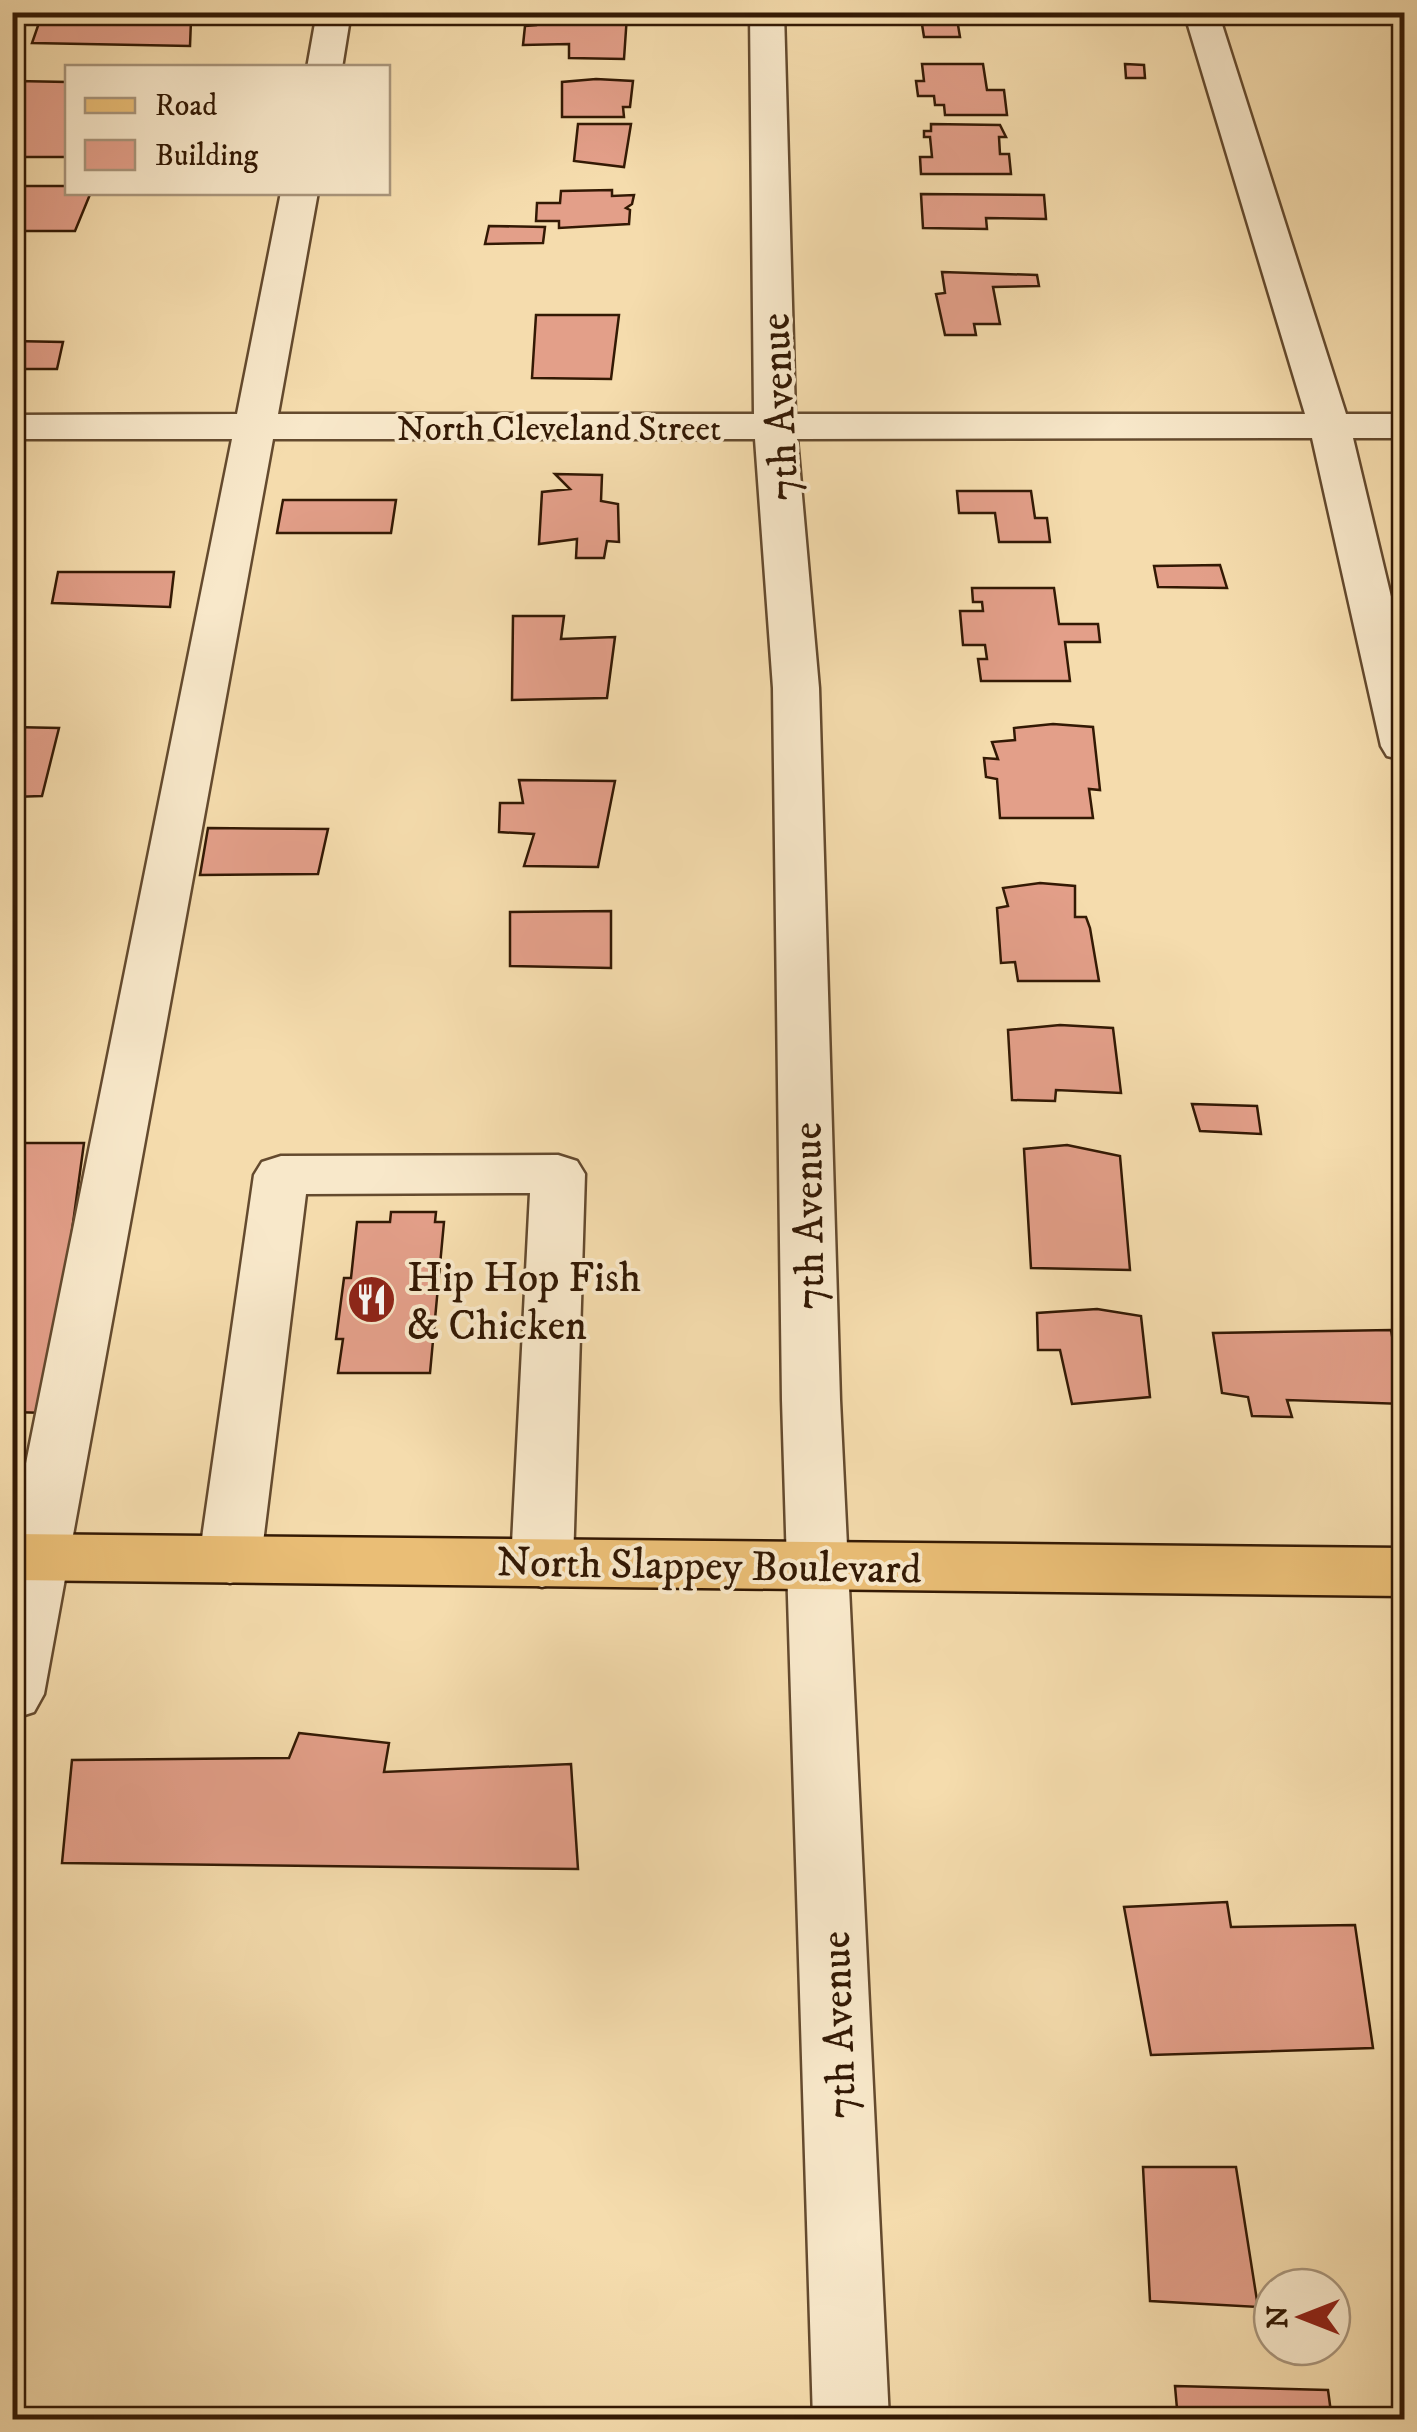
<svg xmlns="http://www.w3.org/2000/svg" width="1417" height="2432" viewBox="0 0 1417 2432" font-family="'IM FELL DW Pica',serif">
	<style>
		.building { fill: #e39f89; stroke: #331904; stroke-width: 2.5 }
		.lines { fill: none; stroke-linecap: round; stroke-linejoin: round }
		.minor-casing { stroke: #644a2e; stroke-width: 5 }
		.major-casing { stroke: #331904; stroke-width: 5 }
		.minor { fill: #f8e8ca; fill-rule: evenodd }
		.major { fill: #eabe76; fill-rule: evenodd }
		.labels { text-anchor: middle; stroke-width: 8; stroke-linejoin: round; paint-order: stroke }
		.far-street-label { font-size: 35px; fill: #331904; stroke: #f8e8ca }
		.street-label { font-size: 42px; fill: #331904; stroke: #f8e8ca }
		.poi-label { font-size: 42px; fill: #331904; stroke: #f8e8ca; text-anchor: start }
	</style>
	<rect width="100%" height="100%" fill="#f5dcad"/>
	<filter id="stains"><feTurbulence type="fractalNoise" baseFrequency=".002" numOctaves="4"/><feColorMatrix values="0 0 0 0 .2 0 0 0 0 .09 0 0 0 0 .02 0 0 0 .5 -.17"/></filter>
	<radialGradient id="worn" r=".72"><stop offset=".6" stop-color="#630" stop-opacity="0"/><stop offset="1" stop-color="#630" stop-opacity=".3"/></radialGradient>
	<path class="building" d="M537,12L627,15L624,59L569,58V44L523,45L525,26L536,25Z
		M910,12H970L972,19H957L960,37H924L921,18H911Z
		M112,16L191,20L190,46L32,43L40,20H112Z
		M922,64H983L987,90H1004L1007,115H945L944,105H935L934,96H918L916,81H924Z
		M1125,64L1144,65L1145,78H1126Z
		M596,79L633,81L630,107H623L624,117H562V82Z
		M16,81L68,82V157H12Z
		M578,124H631L624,167L574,161Z
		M931,124L1000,125L1006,137H999L1000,154H1009L1011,174H921L920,157H932L930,137H924V131H931Z
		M12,186H68V192H91L75,231H12Z
		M612,190V196L634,195L632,204L626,208L630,210L629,224L559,228V221H536L537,203H560L561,191Z
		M921,194L1044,195L1046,219L986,218L987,229L923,228Z
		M489,226L545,227L543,243L485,244Z
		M942,272L1037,275L1039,286L993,287L1000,324H974L976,335H945L936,294L945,293Z
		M536,315H619L611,379L532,378Z
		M12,341L63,342L57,369H12Z
		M555,474L602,475L601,501L618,504L619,542L607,541L604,558H576L577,539L539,544L542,492L570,489Z
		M957,491H1031L1035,518H1047L1050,542H999L995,513H959Z
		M283,500H396L391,533H277Z
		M1220,565L1227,588L1158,587L1154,566Z
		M58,572H174L170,607L52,603Z
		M972,588H1054L1059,624H1098L1100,642H1065L1070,681H981L978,659H987L985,645H963L960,611H983L982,602H973Z
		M513,616H564L561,639L615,637L607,698L512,700Z
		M1053,724L1093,727L1100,790L1089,789L1093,818H1000L997,779L986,777L984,758L998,759L992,742L1015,740L1014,728Z
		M12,727L59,728L42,796L12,797Z
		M519,780L615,781L598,867L524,866L534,834L499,832L500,803H523Z
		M208,828L328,829L318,874L200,875Z
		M1040,883L1075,886V917H1086L1090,928L1099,981H1018L1015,962L1001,963L997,908L1008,906L1003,888Z
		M611,911V968L510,966V912Z
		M1060,1025L1113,1028L1121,1093L1056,1090L1055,1101L1012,1100L1008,1030Z
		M1192,1104L1257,1106L1261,1134L1200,1131Z
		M12,1143H84L47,1413L12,1412Z
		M1067,1145L1120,1156L1130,1270L1031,1268L1024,1149Z
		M391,1212H436L435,1222H444L430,1373H338L343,1339H336L344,1278H351L357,1222H390Z
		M1097,1309L1141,1316L1150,1397L1072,1404L1060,1350H1038L1037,1313Z
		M1391,1330L1404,1404L1287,1400L1292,1417L1252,1416L1248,1397L1222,1393L1213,1333Z
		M299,1733L389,1743L384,1772L571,1764L578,1869L62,1863L72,1760L289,1758Z
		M1227,1902L1231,1927L1355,1925L1373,2048L1151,2055L1124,1907Z
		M1143,2167H1236L1258,2307L1150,2301Z
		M1175,2386L1328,2390L1332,2420H1178Z"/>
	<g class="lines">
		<defs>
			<path id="minor" d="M317,12H351L342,68H307Z
				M750,12H784L795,414H1305L1184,12H1218L1346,414H1404V438H1353L1404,651V760L1387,756L1381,746L1312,438L797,439L819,688L840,1400L889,2420H813L782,1400L773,688L755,439H273L44,1694L34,1712L12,1719V1533L232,439H12V415L237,414L281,192H318L278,414H754Z
				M558,1155L577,1161L585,1174L573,1563L564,1580L542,1587L520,1580L511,1563L530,1193L306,1194L261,1559L252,1576L230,1583L208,1576L199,1559L254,1175L262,1162L281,1156Z"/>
			<path id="major" d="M12,1534L1404,1548V1596L12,1580Z"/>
		</defs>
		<use href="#minor" class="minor-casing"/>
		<use href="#major" class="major-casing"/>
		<use href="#minor" class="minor"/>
		<use href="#major" class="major"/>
	</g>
	<defs>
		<symbol id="restaurant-disc" viewBox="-11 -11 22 22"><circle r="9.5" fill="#8f2418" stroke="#f8e8ca"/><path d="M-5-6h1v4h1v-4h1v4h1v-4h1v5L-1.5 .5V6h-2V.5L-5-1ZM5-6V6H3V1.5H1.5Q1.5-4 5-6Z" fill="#fff"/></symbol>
	</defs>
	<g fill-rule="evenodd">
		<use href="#restaurant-disc" x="344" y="1272" width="55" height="55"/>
	</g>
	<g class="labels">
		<g class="far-street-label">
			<text x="559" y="440">North Cleveland Street</text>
		</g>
		<g class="street-label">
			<text transform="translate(778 407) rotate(-93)" y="15">7th Avenue</text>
			<text transform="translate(807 1216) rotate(-91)" y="15">7th Avenue</text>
			<text transform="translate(709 1564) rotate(1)" y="15">North Slappey Boulevard</text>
			<text transform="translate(837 2025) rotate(-92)" y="15">7th Avenue</text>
		</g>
		<g class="poi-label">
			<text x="407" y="1291">Hip Hop Fish<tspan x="407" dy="48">&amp; Chicken</tspan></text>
		</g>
	</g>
	<rect width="1417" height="2432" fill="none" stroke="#f5dcad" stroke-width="50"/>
	<rect x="15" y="15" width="1387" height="2402" fill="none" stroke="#331904" stroke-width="5"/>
	<rect x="25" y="25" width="1367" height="2382" fill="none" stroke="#331904" stroke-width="2.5"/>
	<rect x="65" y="65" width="325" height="130" fill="#f8e8ca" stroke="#a9957b" stroke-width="2.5"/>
	<rect x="85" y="98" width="50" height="15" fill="#eabe76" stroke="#a9957b" stroke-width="2.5"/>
	<text x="155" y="115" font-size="30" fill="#331904">Road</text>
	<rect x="85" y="140" width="50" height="30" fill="#e39f89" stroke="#a9957b" stroke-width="2.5"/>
	<text x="155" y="165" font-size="30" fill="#331904">Building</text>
	<g transform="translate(1302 2317) rotate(270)"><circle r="48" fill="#f8e8ca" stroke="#a9957b" stroke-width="2.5"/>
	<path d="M0-8L18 38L0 25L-18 38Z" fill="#8f2418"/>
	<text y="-15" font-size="28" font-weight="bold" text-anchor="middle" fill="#331904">N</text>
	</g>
	<rect width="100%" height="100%" filter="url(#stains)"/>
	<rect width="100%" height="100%" fill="url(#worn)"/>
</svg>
